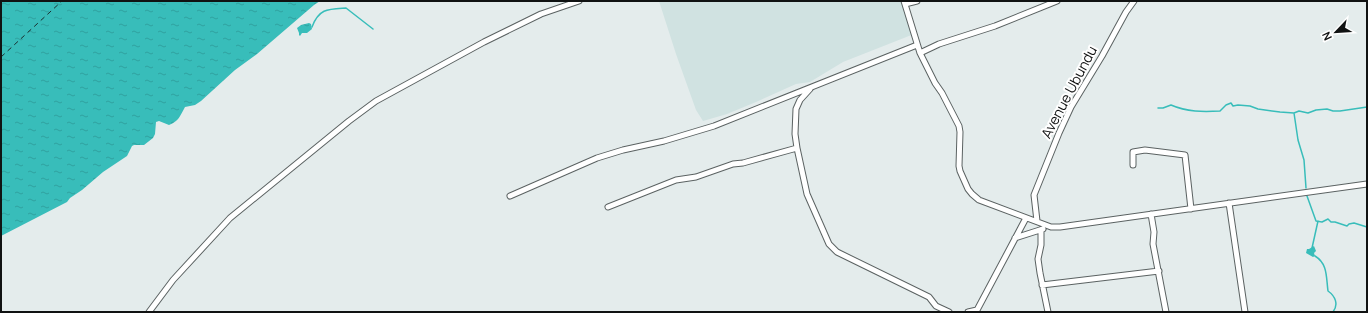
<svg xmlns="http://www.w3.org/2000/svg" width="1368" height="313" viewBox="0 0 1368 313" font-family="Manrope,sans-serif">
	<style>
		.built { fill: #d0e2e1 }
		.water { fill: url(#water-ripples) }
		.lines { fill: none; stroke-linecap: round; stroke-linejoin: round }
		.stream { stroke: #38bdba; stroke-width: 1.5 }
		.ferry { stroke: #192f2f; stroke-width: 1; stroke-dasharray: 5 4; stroke-linecap: butt }
		.minor-casing { stroke: #5b6262; stroke-width: 7 }
		.minor { stroke: #fff; stroke-width: 5 }
		.labels { text-anchor: middle; stroke-width: 4; stroke-linejoin: round; paint-order: stroke }
		.street-label { font-size: 14px; fill: #101212; stroke: #fff }
	</style>
	<defs>
		<pattern id="water-ripples" width="26" height="14" patternUnits="userSpaceOnUse"><rect width="26" height="14" fill="#38bdba"/><path d="M2 4q2-2 4 0t4 0M15 11q2-2 4 0t4 0" fill="none" stroke="#30a19f"/></pattern>
	</defs>
	<rect width="100%" height="100%" fill="#e4ecec"/>
	<path class="built" d="M659,1H904L914,34L843,62L810,82L796,84L756,102L727,114L703,121L696,110L676,54Z"/>
	<path class="water" d="M1,1H320L314,5L257,54L235,70L201,101L195,105L185,107C180,116 179,121 169,125L159,121L156,122L155,134L153,138L144,145H134L132,146L127,156L103,172L82,190L70,198L67,202L1,236Z
		M309,23L311,24L312,29L307,33H302L300,36L299,35V33L297,28L301,25Z
		M1314,246L1316,251L1314,253L1315,256L1313,257L1306,253L1307,249H1309Z"/>
	<g class="lines">
		<path class="stream" d="M312,27C319,8 329,9 346,8L373,29
			M1158,108H1163L1171,105C1187,112 1203,112 1220,111L1226,105L1231,103L1233,106L1238,105L1250,106L1258,109L1280,112L1294,113L1299,111L1308,113L1316,110L1327,109L1333,111H1340L1367,107
			M1294,113L1298,140L1304,160L1306,188
			M1307,196L1316,221L1322,222L1328,219L1331,222H1335L1347,226L1349,224L1354,223L1367,227
			M1312,248L1318,221
			M1315,256C1328,264 1326,277 1328,291C1335,296 1339,304 1333,312"/>
		<path class="ferry" d="M1,57L62,1"/>
		<defs>
			<path id="minor" d="M904,1L920,53L935,83L942,93L959,126L960,132L959,166L960,171L968,189L972,194L979,200L1051,227H1060L1367,184
				M905,4L917,1
				M920,53L939,44L995,26L1057,1
				M810,89L800,100L796,109L795,134L797,148L807,194L829,244L837,252L929,297L936,306L949,312
				M1133,165V152L1145,150L1185,155L1191,209
				M510,196L597,158L623,150L664,141L714,126L917,45
				M1229,203L1245,312
				M608,207L676,180L696,177L733,164L743,163L797,148
				M1151,214L1154,232L1153,244L1166,312
				M1037,221L1034,195L1059,133L1071,107L1102,56L1126,12L1134,1
				M1041,230V245L1038,259L1040,273L1048,312
				M1015,238L1043,229
				M1042,285L1159,271
				M149,312L173,280L230,218L349,121L376,101L484,42L541,14L579,1
				M968,312L977,310
				M976,312L1026,218"/>
		</defs>
		<use href="#minor" class="minor-casing"/>
		<use href="#minor" class="minor"/>
	</g>
	<g class="labels">
		<g class="street-label">
			<text transform="translate(1069 92) rotate(-62)" y="5">Avenue Ubundu</text>
		</g>
	</g>
	<rect width="1368" height="313" fill="none" stroke="#101212" stroke-width="4"/>
	<g transform="translate(1336 32) rotate(245)" stroke="#ffffff" stroke-width="3" paint-order="stroke">
	<path d="M0-3L7 15L0 10L-7 15Z" fill="#101212"/>
	<text y="-6" font-size="11" font-weight="bold" text-anchor="middle" fill="#101212">N</text>
	</g>
</svg>
